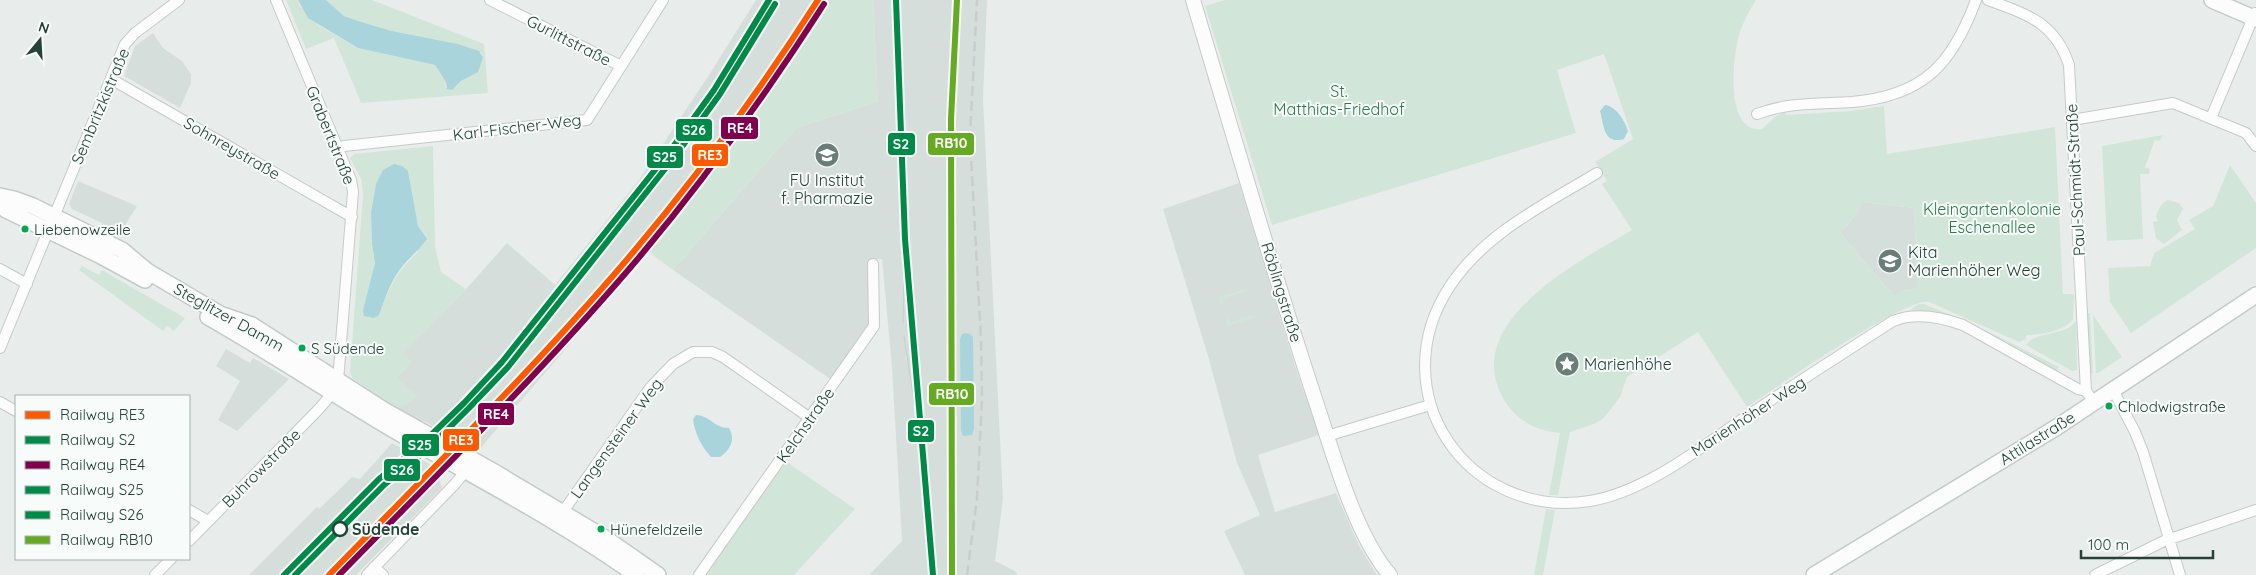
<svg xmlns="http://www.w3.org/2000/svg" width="2256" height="575" viewBox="0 0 2256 575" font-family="Quicksand,sans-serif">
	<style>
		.built { fill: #d6dedb }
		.green { fill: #d1e6d8; fill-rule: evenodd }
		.water { fill: #a9d4db }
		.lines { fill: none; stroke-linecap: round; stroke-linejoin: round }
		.minor-casing { stroke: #c5cac8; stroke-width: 12 }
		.tertiary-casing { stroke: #c5cac8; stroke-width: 16 }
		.secondary-casing { stroke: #c3cbc8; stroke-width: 18 }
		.minor { stroke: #fcfcfc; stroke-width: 10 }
		.tertiary { stroke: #fcfcfc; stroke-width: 14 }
		.secondary { stroke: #fcfcfc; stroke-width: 15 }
		.tram { stroke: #c9cdcc; stroke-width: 1 }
		.rail { stroke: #c9cdcc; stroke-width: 2.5; stroke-dasharray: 10 5; stroke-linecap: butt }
		.rail-1-casing { stroke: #f7fbf9; stroke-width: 10 }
		.rail-2-casing { stroke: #f7fbf9; stroke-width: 10 }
		.rail-3-casing { stroke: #f7fbf9; stroke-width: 10 }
		.rail-4-casing { stroke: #f7fbf9; stroke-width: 10 }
		.rail-5-casing { stroke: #f7fbf9; stroke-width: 10 }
		.rail-6-casing { stroke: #f7fbf9; stroke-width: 10 }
		.rail-1 { stroke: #ff5900; stroke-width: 6 }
		.rail-2 { stroke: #018a47; stroke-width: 6 }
		.rail-3 { stroke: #80004d; stroke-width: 6 }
		.rail-4 { stroke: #018a47; stroke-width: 6 }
		.rail-5 { stroke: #018a47; stroke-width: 6 }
		.rail-6 { stroke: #6a2; stroke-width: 6 }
		.bus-dot { fill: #00a651; stroke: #f7fbf9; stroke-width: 2 }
		.stop-dot { fill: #f7fbf9; stroke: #24423a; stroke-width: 2.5 }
		.labels { text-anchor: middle; stroke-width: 4; stroke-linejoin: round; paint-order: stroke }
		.bus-label { font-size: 15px; fill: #24423a; stroke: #f7fbf9; text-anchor: start }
		.street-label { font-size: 16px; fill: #24423a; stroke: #f7fbf9 }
		.park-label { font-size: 16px; fill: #2d7a4b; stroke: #f7fbf9 }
		.poi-label { font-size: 16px; fill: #24423a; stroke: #f7fbf9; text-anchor: start }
		.stop-label { font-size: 16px; font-weight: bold; fill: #24423a; stroke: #f7fbf9; text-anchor: start }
		.line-badge { stroke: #f7fbf9; stroke-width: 2 }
		.badge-label { font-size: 14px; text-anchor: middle; font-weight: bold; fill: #fff }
	</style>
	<rect width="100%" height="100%" fill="#e8edeb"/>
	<path class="built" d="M756,0H835L823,12L777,85L649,252L478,451L426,422L414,418L368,389L466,289L507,243L555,285L639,180L709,75Z
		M873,0H987L983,99L1003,499L995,561L1015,571L1018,575H869L902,541L892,367L882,259L871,260V320L861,354L839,385L673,270L796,128L878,101Z
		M153,33L163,48L182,61L191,74V83L180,108L124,76L135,46Z
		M78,181L137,206L121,232L72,209L69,204Z
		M1239,183L1295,366L1319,435L1258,455L1275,512L1336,493L1359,546L1377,575H1245L1224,531L1260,515L1237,463L1208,356L1163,209Z
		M1862,202L1914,208L1918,288L1903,291L1894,296L1840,233L1856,215Z
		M226,349L250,363L253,358L289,379L237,431L218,420L240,381L216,366Z
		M392,443L435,467L442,488L356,575H249L317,507L319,509L352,477L360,479Z"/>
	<path class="green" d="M286,0H298L300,6L318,25L358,48L435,65L446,82L445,88L457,86L461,81L476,73L483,57L482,53L458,44L392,31L358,21L344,16L326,0H372L484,44L488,93L361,103L334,38L306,49Z
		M835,0H873L878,101L796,128L673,270L649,252L777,85L823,12Z
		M1225,0H1756C1749,11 1743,22 1739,35C1733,57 1724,133 1762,129L1775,117L1785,112L1786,115L1850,111L1884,106L1887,154L2055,127L2063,294H2074L2073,319C2065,331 2041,335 2026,335V339L2019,342L1929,302C1904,298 1776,388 1747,407L1698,332L1627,377L1620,397L1604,418L1594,424L1570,432L1558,495H1549L1560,433C1535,431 1514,419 1502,396C1462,320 1582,260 1632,230L1602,184L1607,181L1595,162L1633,139L1604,54L1557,70L1576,133L1272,225L1205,6ZM1862,202L1914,208L1917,288L1903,291L1894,296L1840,233L1856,215Z
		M2163,135L2160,141L2155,140L2145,167L2150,169L2149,174H2140L2143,239L2107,241L2102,146Z
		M433,146L435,247L441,272L466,289L403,354L412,362L397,378L418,397L398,409L352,378L350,372L363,194L361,179L350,158L354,154ZM408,171L418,227L417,253C394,274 390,287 379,315L363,310L375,263L372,244L371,213Z
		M2230,165L2256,203V248L2131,333L2110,302L2108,268L2150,266L2154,253L2195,229L2189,220L2213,206Z
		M2168,200L2179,203L2183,209L2177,220L2182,230L2164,244L2156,238L2153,222L2158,221L2156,216C2159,209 2161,203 2168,200Z
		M82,266L99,275L102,270L185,318L174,331L167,326L163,331L79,270Z
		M1246,289L1247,291L1223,298L1224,305L1220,303L1219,297Z
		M1919,304H1924L1958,318V320L1910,310Z
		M2085,313H2090L2093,373H2089Z
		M1255,315V317L1227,326V316L1230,322Z
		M2093,315L2122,357L2098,373H2096Z
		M2076,321L2077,370L2072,371L2026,345C2036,330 2065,337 2076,321Z
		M1985,330L2059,367L2056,373L1984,333Z
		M784,460L855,509L794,575H704Z
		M1546,509L1555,510L1543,575H1534Z"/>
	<path class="water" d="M298,0H326L344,16L358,21L392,31L458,44L479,51L483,57L478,72L461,81L452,90L447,89L446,82L435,65L358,48L308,18Z
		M1605,105C1616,106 1625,121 1628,131L1624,139C1603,145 1604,125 1600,111Z
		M394,164L402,166L408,171L418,226L427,239C419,250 409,258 401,268C390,282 385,299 379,315L374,318L364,316L363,310L375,263L372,244L371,213L376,184L383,170Z
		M965,333L970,334L973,337L974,429L972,435L963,436L961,430L960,339L962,334Z
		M696,415C711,416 714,428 729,428C736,440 730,450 720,457H711C701,446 695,434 693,419Z"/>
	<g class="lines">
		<defs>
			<path id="minor" d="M490,0L621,66
				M1988,0C2026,14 2055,22 2069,65L2086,391L2089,395
				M111,79L352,217
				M1757,114C1789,102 1818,104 1852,102C1923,96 1952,65 1976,0
				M2211,118L2255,13
				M2072,120L2173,103L2246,133L2256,146
				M337,148L344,146L587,120L663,0
				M1597,173C1544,205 1485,233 1450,286C1380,392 1467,520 1590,501C1646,492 1704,445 1750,414C1798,382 1845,352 1893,321C1915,312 1941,317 1963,325L2078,389L2086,391
				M0,269L27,284
				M0,348L125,44L135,33L179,0
				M2113,390L2135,432L2143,452L2180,575
				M0,402L16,411
				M1327,436L1430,405
				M189,510L208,521
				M560,516L650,388L673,364L693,352H712L723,357L810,418
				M189,541L317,411L332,394L338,381L353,192L351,180L276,0
				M374,567L383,575
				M155,575L171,559
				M367,575L455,484L469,467
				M699,575L874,326L873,264
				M2095,575L2164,541L2256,510"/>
			<path id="tertiary" d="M1193,0C1233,134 1272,269 1316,402C1333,453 1355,535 1390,575"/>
			<path id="secondary" d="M2212,0L2256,19
				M0,196L14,199L33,206L122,250L147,271L220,314L252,325L384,410L491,470L605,538L658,575
				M0,199L6,210L101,256L145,280
				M208,317C273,354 334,395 399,433C478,479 561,521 636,575
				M1814,575L2057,427L2256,295"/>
		</defs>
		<use href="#minor" class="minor-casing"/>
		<use href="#tertiary" class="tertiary-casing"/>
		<use href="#secondary" class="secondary-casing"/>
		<use href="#minor" class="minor"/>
		<use href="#tertiary" class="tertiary"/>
		<use href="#secondary" class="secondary"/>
		<path class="tram" d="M903,323L905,239
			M904,336L923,459"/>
		<path class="rail" d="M967,575L977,498L982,399L981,340L970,138L977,0"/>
		<defs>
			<path id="rail-1" d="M329,575C429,472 531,372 624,263C695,180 759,92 818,0"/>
			<path id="rail-2" d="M896,0L905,239L933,575"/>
			<path id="rail-3" d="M339,575C438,474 538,375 630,268C701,185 765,96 824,4"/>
			<path id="rail-4" d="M284,575L379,479L425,441L464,403L502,362L670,151L714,90L769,0"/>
			<path id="rail-5" d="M295,575L384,485L430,447L469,408L508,367L676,155L720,94L775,4"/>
			<path id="rail-6" d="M952,575L951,119L957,0"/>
		</defs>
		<use href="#rail-1" class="rail-1-casing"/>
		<use href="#rail-2" class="rail-2-casing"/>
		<use href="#rail-3" class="rail-3-casing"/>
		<use href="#rail-4" class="rail-4-casing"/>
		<use href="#rail-5" class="rail-5-casing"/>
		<use href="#rail-6" class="rail-6-casing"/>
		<use href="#rail-1" class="rail-1"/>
		<use href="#rail-2" class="rail-2"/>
		<use href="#rail-3" class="rail-3"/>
		<use href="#rail-4" class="rail-4"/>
		<use href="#rail-5" class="rail-5"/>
		<use href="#rail-6" class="rail-6"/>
	</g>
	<defs>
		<symbol id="university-disc" viewBox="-11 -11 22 22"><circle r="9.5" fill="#697e78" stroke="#f7fbf9"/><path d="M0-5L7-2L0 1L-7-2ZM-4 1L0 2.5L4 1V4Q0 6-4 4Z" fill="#fff"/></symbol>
		<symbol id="school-disc" viewBox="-11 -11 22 22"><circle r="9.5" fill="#697e78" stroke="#f7fbf9"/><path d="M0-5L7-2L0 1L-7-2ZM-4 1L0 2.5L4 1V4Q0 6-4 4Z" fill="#fff"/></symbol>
		<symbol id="sight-disc" viewBox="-11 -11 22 22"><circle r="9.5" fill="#697e78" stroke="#f7fbf9"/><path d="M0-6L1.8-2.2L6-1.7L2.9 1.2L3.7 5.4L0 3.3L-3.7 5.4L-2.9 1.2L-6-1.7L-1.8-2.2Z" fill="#fff"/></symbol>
	</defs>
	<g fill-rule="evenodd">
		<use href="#university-disc" x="813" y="141" width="28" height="28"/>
		<use href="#school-disc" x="1876" y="247" width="28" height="28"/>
		<use href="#sight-disc" x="1553" y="350" width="28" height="28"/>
	</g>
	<g class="bus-dot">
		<circle cx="25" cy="229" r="4.5"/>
		<circle cx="302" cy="348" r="4.5"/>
		<circle cx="2109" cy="406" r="4.5"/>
		<circle cx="601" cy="529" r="4.5"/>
	</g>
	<circle class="stop-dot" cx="340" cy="529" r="7"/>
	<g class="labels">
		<g class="bus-label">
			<text x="34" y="235">Liebenowzeile</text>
			<text x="311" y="354">S Südende</text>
			<text x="2118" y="412">Chlodwigstraße</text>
			<text x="610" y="535">Hünefeldzeile</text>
		</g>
		<g class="street-label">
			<text transform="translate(569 40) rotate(27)" y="6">Gurlittstraße</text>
			<text transform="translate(100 106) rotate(-67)" y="6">Sembritzkistraße</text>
			<text transform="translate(517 127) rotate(-7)" y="6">Karl-Fischer-Weg</text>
			<text transform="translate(331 135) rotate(68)" y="6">Grabertstraße</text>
			<text transform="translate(232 148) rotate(30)" y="6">Sohnreystraße</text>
			<text transform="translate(2075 180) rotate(-93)" y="6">Paul-Schmidt-Straße</text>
			<text transform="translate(1282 292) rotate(73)" y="6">Röblingstraße</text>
			<text transform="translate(229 317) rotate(29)" y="6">Steglitzer Damm</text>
			<text transform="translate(1748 416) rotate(-33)" y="6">Marienhöher Weg</text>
			<text transform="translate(805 425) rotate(-55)" y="6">Kelchstraße</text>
			<text transform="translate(616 438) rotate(-54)" y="6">Langensteiner Weg</text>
			<text transform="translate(2037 438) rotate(-32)" y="6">Attilastraße</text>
			<text transform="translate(261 468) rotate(-45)" y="6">Buhrowstraße</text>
		</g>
		<g class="park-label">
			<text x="1339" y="97">St.<tspan x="1339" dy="18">Matthias-Friedhof</tspan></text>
			<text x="1992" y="215">Kleingartenkolonie<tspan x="1992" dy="18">Eschenallee</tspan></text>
		</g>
		<g class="poi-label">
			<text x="827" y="186" text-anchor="middle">FU Institut<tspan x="827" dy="18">f. Pharmazie</tspan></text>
			<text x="1908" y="258">Kita<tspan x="1908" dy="18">Marienhöher Weg</tspan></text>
			<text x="1584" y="370">Marienhöhe</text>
		</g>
		<g class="stop-label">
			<text x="352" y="535">Südende</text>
		</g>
	</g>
	<g class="line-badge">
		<rect x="720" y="116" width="39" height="24" rx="5" fill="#80004d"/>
		<rect x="675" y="118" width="38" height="24" rx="5" fill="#018a47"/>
		<rect x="927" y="132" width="48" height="24" rx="5" fill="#6a2"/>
		<rect x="887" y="132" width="29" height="24" rx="5" fill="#018a47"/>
		<rect x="691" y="143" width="38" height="24" rx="5" fill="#ff5900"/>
		<rect x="646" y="145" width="38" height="24" rx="5" fill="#018a47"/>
		<rect x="928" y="382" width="47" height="24" rx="5" fill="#6a2"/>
		<rect x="477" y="402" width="38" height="24" rx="5" fill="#80004d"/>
		<rect x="907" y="419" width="28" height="24" rx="5" fill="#018a47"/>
		<rect x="442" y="428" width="38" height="24" rx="5" fill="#ff5900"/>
		<rect x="401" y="433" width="39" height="24" rx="5" fill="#018a47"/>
		<rect x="383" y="458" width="38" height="24" rx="5" fill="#018a47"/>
	</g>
	<g class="badge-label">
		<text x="740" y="133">RE4</text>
		<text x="694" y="135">S26</text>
		<text x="951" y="148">RB10</text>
		<text x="901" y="149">S2</text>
		<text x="710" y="160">RE3</text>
		<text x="665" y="162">S25</text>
		<text x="952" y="399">RB10</text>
		<text x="496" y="419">RE4</text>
		<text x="921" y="436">S2</text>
		<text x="461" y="445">RE3</text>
		<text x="420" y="450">S25</text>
		<text x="402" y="475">S26</text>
	</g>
	<rect x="15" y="395" width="175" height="165" fill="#f7fbf9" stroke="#a3b1ad"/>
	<rect x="25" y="411" width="25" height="8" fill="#ff5900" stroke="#a3b1ad"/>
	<text x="60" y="420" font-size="15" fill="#24423a">Railway RE3</text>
	<rect x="25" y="436" width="25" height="8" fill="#018a47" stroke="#a3b1ad"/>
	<text x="60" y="445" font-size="15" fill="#24423a">Railway S2</text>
	<rect x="25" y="461" width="25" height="8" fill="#80004d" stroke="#a3b1ad"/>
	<text x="60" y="470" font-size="15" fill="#24423a">Railway RE4</text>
	<rect x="25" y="486" width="25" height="8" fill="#018a47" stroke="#a3b1ad"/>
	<text x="60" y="495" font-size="15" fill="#24423a">Railway S25</text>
	<rect x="25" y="511" width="25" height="8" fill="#018a47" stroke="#a3b1ad"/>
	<text x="60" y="520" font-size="15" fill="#24423a">Railway S26</text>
	<rect x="25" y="536" width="25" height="8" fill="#66aa22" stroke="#a3b1ad"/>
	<text x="60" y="545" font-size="15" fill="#24423a">Railway RB10</text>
	<g transform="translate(40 40) rotate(18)" stroke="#f7fbf9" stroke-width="4" paint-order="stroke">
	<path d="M0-4L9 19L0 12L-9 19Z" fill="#24423a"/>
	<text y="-8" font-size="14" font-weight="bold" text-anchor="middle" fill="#24423a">N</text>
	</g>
	<path d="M2081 550v8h132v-8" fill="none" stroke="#24423a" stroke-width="2.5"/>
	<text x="2088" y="550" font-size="15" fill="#24423a" stroke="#f7fbf9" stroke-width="4" paint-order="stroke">100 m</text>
</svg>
